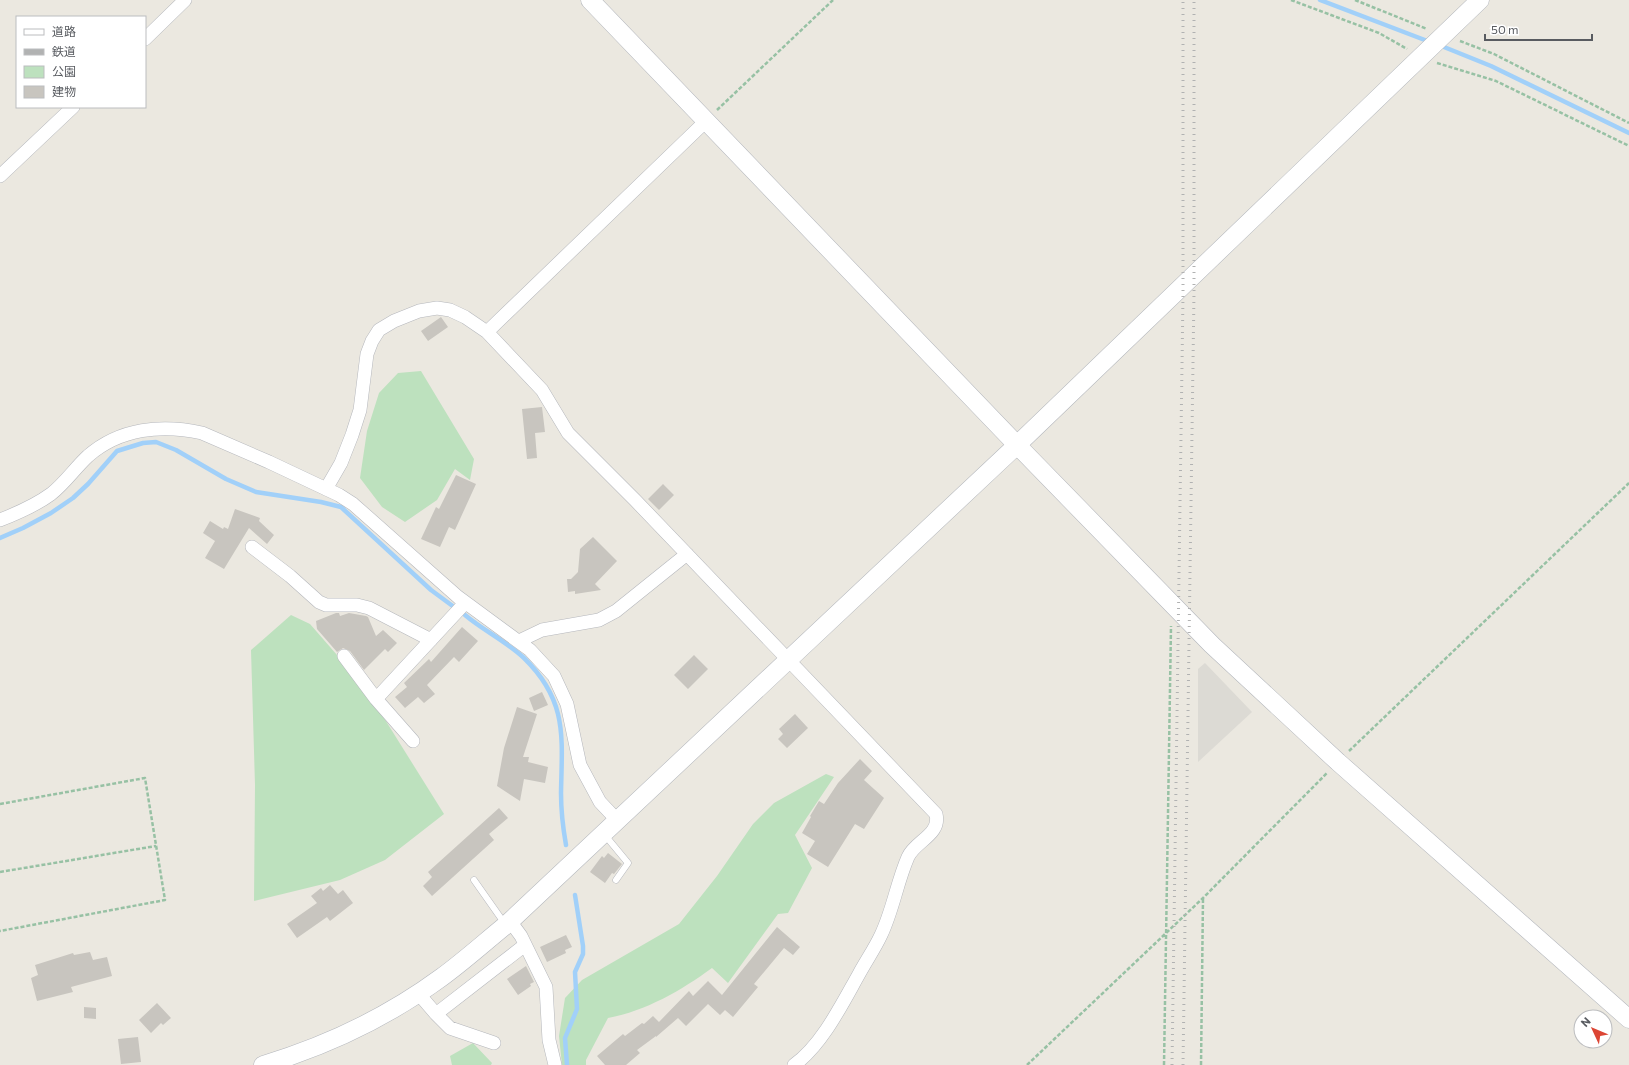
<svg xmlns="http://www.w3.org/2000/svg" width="1629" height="1065" viewBox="0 0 1629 1065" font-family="Commissioner,'Noto Sans JP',sans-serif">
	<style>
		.industrial { fill: #dcdad4 }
		.green { fill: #bde1be }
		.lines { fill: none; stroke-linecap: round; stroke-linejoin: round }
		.stream { stroke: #a1d0f9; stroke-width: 4.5 }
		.building { fill: #c8c5bf }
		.lane-casing { stroke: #b5b7bc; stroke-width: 7 }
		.street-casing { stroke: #b5b7bc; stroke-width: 14 }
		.secondary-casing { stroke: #b3b6bc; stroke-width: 19 }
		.path { stroke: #97c1a4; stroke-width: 2.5; stroke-dasharray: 4 2; stroke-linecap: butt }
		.lane { stroke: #fff; stroke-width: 6 }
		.street { stroke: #fff; stroke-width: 13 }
		.secondary { stroke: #fff; stroke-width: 18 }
		.rail { stroke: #b1b2b2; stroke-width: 3; stroke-dasharray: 1 5; stroke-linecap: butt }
	</style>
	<rect width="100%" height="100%" fill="#ebe8e0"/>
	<path class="industrial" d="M1205,663L1252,712L1198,762V669Z"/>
	<path class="green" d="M421,371L474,459L470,480L455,469L437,500L405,522L382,507L360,478L367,431L379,393L398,373Z
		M291,615L310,624L364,686L444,814L385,860L340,880L254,901L255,785L251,650Z
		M826,774L834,777L795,835L812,868L788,913L778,914L728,983L712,968C682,990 646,1011 608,1018L586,1060V1065H562L559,1036L565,998L582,980L679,924L717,876L753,824L774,803Z
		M473,1043L492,1063L491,1065H452L450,1056Z"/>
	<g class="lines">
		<path class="stream" d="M1320,0L1430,42
			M1439,45L1491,66L1629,133
			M0,538L23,528L51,513L73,498L88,484L117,451L143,443L156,442L176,450L226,479L256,492L321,502L341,507L431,590L454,607
			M465,615C484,631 506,641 524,658C568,701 562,737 561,793C561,811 563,828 566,845
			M567,1065L565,1038L577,1009L575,972L583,954V946L575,895"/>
	</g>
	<path class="building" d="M441,317L448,327L428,341L421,331Z
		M542,407L545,432L535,433L537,458L527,459L522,409Z
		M456,475L476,484L455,530L449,527L440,547L421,539L436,507L439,509Z
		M663,484L674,495L659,510L648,499Z
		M235,509L260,518L259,521L274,535L267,544L249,528L224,569L205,558L215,541L203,533L210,521L223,529L224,527L228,529Z
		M593,537L617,561L595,584L601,590L575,594V591L568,592L567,579H571L578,572L580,549Z
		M336,613H339L340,616L349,613L366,616L368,617L376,636L383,630L397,643L388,652L385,649L364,670L350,651L343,648L337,652L317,629L316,621Z
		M462,627L478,641L459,662L454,657L427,685L435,694L424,703L418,697L405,708L395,697L407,687L404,683L429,659L431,662Z
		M694,655L708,669L688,689L674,675Z
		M542,692L548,705L534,711L529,698Z
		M517,707L537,714L523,757H529L528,762L548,767L545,783L524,779L520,801L497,786L504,748Z
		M795,714L808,728L787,748L778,739L783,734L779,729Z
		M860,759L872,771L864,780L884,798L864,829L855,824L828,867L807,854L815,841L802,833L811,817L810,816L819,801L824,804L838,783Z
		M499,808L508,818L489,834L494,840L432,896L423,886L432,877L428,872Z
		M608,853L622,864L614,874L612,873L605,883L590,872L602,856L604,858Z
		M330,885L338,894L343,890L353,903L330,921L327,917L297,938L287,924L317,903L311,896L321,888L323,891Z
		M777,927L800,947L793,955L784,948L754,984L758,987L733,1017L725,1010L720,1015L708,1004L686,1026L678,1018L656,1037V1036L637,1050L640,1053L626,1065H605L597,1056L623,1034L625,1036L642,1023L644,1024L653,1016L659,1022L689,991L693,996L708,981L722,995Z
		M566,935L572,947L565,950L566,953L547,962L540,947Z
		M90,952L93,960L107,957L112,976L71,987L73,992L37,1001L31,978L38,975L35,965L73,953L74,955Z
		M526,966L534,982L530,984L531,986L518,995L507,979Z
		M157,1003L171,1018L163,1025L161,1023L151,1033L139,1020Z
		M84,1007L96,1008V1019L84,1018Z
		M138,1037L141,1062L121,1064L118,1039Z"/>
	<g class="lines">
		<defs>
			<path id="lane" d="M604,834L628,863L616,880
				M474,880L505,924"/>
			<path id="street" d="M145,39L185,0
				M0,176L73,107
				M487,332L706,121
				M326,489L341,463L352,435L360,410L367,354L372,341L379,330L394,321L419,311L437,308L450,310L465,317L487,332L542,390L568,433L635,500L936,814C941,835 915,841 908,857C897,882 893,910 881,935C875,948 866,961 859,974C842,1004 822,1045 794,1065
				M0,520C18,513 36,505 51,494C65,483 75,468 88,456C120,428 162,424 202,433L269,462L339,495L353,504L458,597L530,650L554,676L567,704L580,765L600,802L617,820
				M252,547L290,576L319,602L326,605H357L369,608L431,640
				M519,641L542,630L599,620L616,611L687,554
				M344,656L376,699
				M413,741L376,699L465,603
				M510,921L521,936L546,987L549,1040L555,1065
				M418,993L436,1014
				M494,1043L450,1028L436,1014L525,945"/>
			<path id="secondary" d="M590,0L1017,445L1212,645L1338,762L1629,1019
				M263,1065C326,1046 389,1016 442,977C464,961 485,942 506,925L1017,445L1480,0"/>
		</defs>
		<use href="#lane" class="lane-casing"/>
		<use href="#street" class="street-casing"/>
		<use href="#secondary" class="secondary-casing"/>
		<path class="path" d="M1291,0L1379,33L1407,49
			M1355,0L1427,29
			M1460,41L1494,54L1629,123
			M1437,63L1496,81L1629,146
			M717,110L833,0
			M1349,751L1629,483
			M0,804L145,778L165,900L0,931
			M0,872L156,846
			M1027,1065L1203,898L1327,773
			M1164,1065L1171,626
			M1201,1065L1203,898"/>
		<use href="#lane" class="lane"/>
		<use href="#street" class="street"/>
		<use href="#secondary" class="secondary"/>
		<path class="rail" d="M1172,1065L1183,295V0
			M1183,1065L1194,292V0"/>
	</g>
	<rect x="16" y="16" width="130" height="92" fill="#ffffff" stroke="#bcbdbf"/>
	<rect x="24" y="29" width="20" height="6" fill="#ffffff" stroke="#bcbdbf"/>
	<text x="52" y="36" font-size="12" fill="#585b60">道路</text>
	<rect x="24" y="49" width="20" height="6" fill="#b1b2b2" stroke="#bcbdbf"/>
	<text x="52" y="56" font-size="12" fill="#585b60">鉄道</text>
	<rect x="24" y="66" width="20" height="12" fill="#bde1be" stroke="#bcbdbf"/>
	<text x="52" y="76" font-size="12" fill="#585b60">公園</text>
	<rect x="24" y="86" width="20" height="12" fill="#c8c5bf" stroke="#bcbdbf"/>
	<text x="52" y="96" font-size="12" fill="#585b60">建物</text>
	<g transform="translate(1593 1029) rotate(314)"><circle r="19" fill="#ffffff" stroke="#bcbdbf"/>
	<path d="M0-3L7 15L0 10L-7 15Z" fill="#dc4534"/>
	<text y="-6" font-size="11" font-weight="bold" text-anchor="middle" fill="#585b60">N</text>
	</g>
	<path d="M1485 34v6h107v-6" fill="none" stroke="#585b60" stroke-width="2"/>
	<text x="1491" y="34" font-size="12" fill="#585b60" stroke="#ffffff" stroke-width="3" paint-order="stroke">50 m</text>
</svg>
